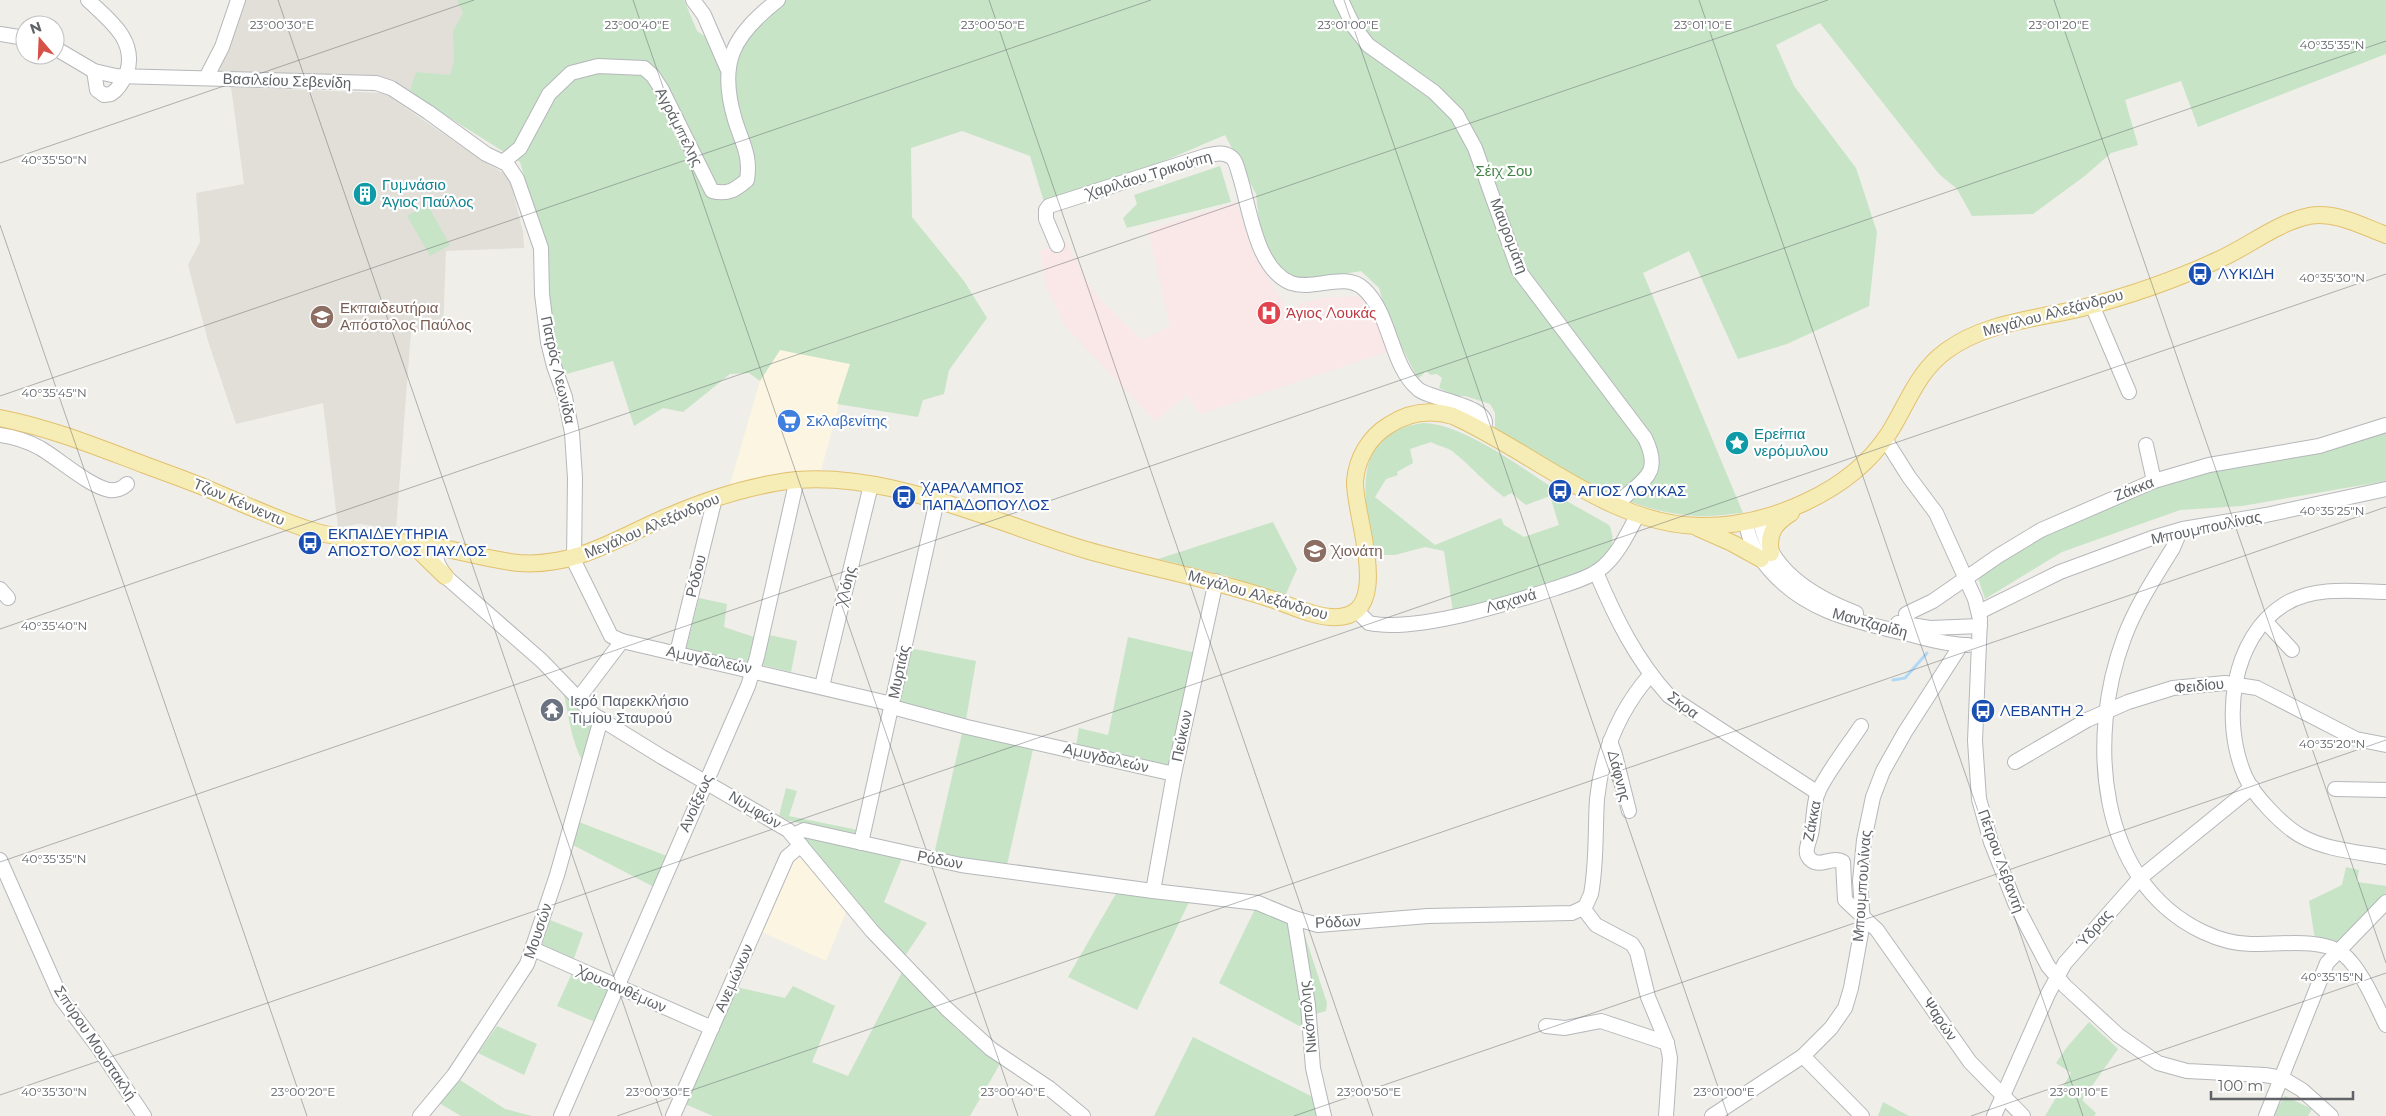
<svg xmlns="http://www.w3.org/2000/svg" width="2386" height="1116" viewBox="0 0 2386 1116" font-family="Montserrat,sans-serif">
  <rect width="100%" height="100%" fill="#efeee8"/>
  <g fill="#fbf5e1">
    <polygon points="780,350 850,364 821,471 789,471 730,484 760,381"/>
    <polygon points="802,855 847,910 826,961 760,931 787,866"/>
  </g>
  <g fill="#e2dfd9">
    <polygon points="244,0 468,0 457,80 423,101 396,85 215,73"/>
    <polygon points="231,87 384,93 486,163 509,176 523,232 524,248 446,251 443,332 411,331 396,529 360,524 338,527 323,403 236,424 208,341 188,265 200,242 196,193 244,184"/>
  </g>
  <polygon fill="#f9e8e7" points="1237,202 1252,251 1287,309 1320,298 1356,296 1364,300 1367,309 1370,310 1390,351 1200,414 1187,395 1155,421 1065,326 1047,289 1040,251 1066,241 1086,280 1096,295 1142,340 1170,326 1148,230"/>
  <g fill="#c7e4c7" fill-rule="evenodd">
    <path d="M 457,0 L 684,0 L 697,31 L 737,58 C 748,38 764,9 786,0 L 2386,0 L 2386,54 L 2198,127 L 2181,81 L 2125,100 L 2138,145 L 2111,153 L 2086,175 L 2033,214 L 1972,216 L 1957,189 L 1939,174 L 1820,23 L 1776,45 L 1794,86 L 1856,168 L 1877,232 L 1869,306 L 1787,344 L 1738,359 L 1689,251 L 1643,273 L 1743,513 C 1728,514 1712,517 1697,516 C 1622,512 1558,465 1495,430 L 1495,413 L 1490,404 L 1465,396 L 1456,396 L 1439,388 L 1442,378 L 1437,374 L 1431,375 L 1426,371 L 1418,379 L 1396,336 L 1385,309 L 1379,288 L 1361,271 L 1306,281 L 1285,276 L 1261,240 L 1256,194 L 1225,135 L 1122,179 L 1044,202 L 1030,156 L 962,131 L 911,148 L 912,217 L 964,281 L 987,318 L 949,370 L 944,394 L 923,400 L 918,417 L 837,404 L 850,364 L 780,350 L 760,381 L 749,373 L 730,374 L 683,412 L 663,408 L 634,426 L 613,361 L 563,375 L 556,357 L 541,234 L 520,162 L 423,101 L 410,90 L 416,72 L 450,75 L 454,62 L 453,31 L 463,13 Z"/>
    <polygon points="1220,166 1231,202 1127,228 1123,218 1137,204 1134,195"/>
    <polygon points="427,204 450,245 430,256 407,216"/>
    <path d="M 1423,423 C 1461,423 1521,467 1553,488 L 1556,495 L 1609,525 C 1616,538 1612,552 1601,562 C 1583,577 1558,581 1537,588 C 1509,596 1481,604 1453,612 L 1444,551 L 1425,547 L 1395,555 L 1374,555 C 1365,503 1347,433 1423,423 ZM 1431,442 C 1437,446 1447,447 1452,451 C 1471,466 1485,483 1504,497 L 1511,493 L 1526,505 L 1550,496 L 1559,525 L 1524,537 L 1504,525 L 1501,518 L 1435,545 L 1375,497 L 1386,479 L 1398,475 L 1397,472 L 1413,463 L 1410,449 Z"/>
    <polygon points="2386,430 2386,481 2242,506 2180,510 2062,552 1985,599 1978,578 2043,531 2163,483"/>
    <polygon points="1273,522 1297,569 1285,596 1227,576 1158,559"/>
    <polygon points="699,598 727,604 724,627 754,637 748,662 686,649"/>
    <polygon points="769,635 797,641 791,672 762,665"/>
    <polygon points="1128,637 1196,653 1170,768 1076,746 1079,728 1108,735"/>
    <polygon points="910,648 976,661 966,720 897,704"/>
    <path d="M 564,695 L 596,724 L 584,764 C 571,740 570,721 564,695 Z"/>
    <polygon points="963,729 1034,745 1007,865 934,854"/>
    <polygon points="786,788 797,791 789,816 858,830 856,837 787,820 779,816"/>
    <polygon points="579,822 667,856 654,887 571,844"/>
    <polygon points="804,835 902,858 884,902 927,923 903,959 802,840"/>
    <polygon points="2346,867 2359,870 2357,882 2386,886 2386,893 2340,942 2315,940 2309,901 2342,885"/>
    <polygon points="1117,892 1190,900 1137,1010 1068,977"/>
    <polygon points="1256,907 1301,924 1327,1003 1326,1011 1305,1017 1303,1028 1219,983"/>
    <polygon points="550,920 583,933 573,961 541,948"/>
    <polygon points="573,971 611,988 595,1022 557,1006"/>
    <polygon points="902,972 958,1030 1001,1062 970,1116 713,1116 685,1104 736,987 785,998 793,986 835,1006 812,1062 848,1076"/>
    <polygon points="2089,1022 2118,1049 2082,1100 2096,1113 2094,1116 2045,1116 2071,1073 2056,1063 2067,1047"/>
    <polygon points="497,1026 537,1044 524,1075 478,1053"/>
    <polygon points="1193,1037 1317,1099 1320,1116 1154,1116"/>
    <polygon points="460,1080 505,1109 532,1116 461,1116 439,1103"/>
    <polygon points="2285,1096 2312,1109 2308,1116 2272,1116"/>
    <polygon points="1883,1102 1909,1116 1878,1116"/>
  </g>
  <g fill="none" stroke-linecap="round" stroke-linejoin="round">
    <polyline stroke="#b1d8f6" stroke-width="3" points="1893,680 1905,678 1927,653"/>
    <g stroke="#b5b7ba" stroke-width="16">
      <g id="minor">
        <path d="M 88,0 C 109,20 137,40 127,72 C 124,79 118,90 111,94 L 104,95 L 97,90 L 94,71"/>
        <polyline points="693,0 704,15 727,68"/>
        <path d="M 1341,0 L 1354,27 L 1368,45 L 1434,92 L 1457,115 L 1475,148 L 1519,271 L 1645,438 C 1664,477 1640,480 1616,505"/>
        <polyline points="0,34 25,38"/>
        <polyline points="55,48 94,71 116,76 376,83 391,88 428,112 486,154 507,164 517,179 541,248 542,294 548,342 554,366 565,397 572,433 575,478 574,561 611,636 622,641 892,704"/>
        <polyline points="206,78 222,47 238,0"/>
        <path d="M 503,162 L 520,148 L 549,94 L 571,73 L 598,66 L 644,68 L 653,76 L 662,90 L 712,191 C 728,195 735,190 747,180 C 751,155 742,143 735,120 C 718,63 732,36 778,0"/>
        <path d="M 1057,245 L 1046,219 L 1046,210 L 1049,206 L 1205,156 C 1214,154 1223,151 1231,157 C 1236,160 1238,171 1240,177 C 1250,209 1256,269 1291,283 C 1314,291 1345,271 1364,289 C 1391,314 1390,365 1418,389 C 1430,400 1500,407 1482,430"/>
        <polyline points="2092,305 2129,392"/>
        <path d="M 0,435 C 15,437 27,441 40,448 C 59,459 89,486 109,490 C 116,491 123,488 127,484"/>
        <polyline points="1885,439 1909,477 1936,513 1975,599 1980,619 1975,741 1979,799 1991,842 2015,903 2048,966 2065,986 2118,1035 2158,1063 2187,1071 2265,1075 2282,1078 2302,1090 2331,1116"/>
        <polyline points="2146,445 2154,481"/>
        <path d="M 1760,519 C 1768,569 1811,596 1856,613"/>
        <path d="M 1746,522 C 1749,542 1756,553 1769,569 C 1804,610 1850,620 1900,632 C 1922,637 1945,645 1968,645"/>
        <path d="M 2178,531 L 2178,536 L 2173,548 C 2155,577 2136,606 2124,638 C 2087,737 2096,881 2203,932 C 2218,939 2235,944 2251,944 C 2276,945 2321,937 2343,954 C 2361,968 2376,1005 2386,1025"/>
        <polyline points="434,547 438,564 445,576 542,661 594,715 662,757 788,830 872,931 947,1009 991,1049 1049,1088 1083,1116"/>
        <path d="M 1596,572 C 1615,617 1636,660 1669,696 L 1818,793"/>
        <polyline points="0,589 8,598"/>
        <path d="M 2386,592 C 2354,591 2314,586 2285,604 C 2231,637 2221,721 2245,776 C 2253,795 2283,826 2301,836 C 2326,850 2358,852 2386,857"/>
        <path d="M 1356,610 L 1369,623 C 1416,633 1510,603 1556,588 C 1570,583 1587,579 1599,570 C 1617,557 1628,533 1638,514"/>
        <polyline points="1979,612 2060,572 2152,538 2183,529 2266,515 2386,489"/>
        <polyline points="1906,614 1933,601 1998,556 2041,530 2154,481 2209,465 2319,446 2386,425"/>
        <polyline points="2265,621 2292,650"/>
        <polyline points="1898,623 1930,628 1980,626"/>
        <polyline points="677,653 715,498"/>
        <polyline points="822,686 871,485"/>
        <polyline points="578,699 622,641"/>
        <polyline points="892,707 967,727 1174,774"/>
        <path d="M 1861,726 C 1850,743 1822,779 1817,795 C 1813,808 1814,821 1811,834 C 1809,843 1803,852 1810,859 C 1820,869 1832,855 1843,862 L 1845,900 L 1877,930 L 1970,1062 L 2023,1116"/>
        <polyline points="1610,741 1615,755 1629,811"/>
        <polyline points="2015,762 2087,720 2128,702 2173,688 2225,683 2257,688 2356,739 2386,745"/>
        <polyline points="2335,789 2386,790"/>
        <path d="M 793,835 L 804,830 L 961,865 L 1153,891 L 1258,903 L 1294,918 L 1318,925 L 1428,916 L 1572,913 L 1585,907 L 1591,894 C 1597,863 1595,830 1597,799 C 1602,752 1620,709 1651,674"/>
        <polyline points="861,843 937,500"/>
        <polyline points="0,860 61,998 98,1047 144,1116"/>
        <polyline points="1153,891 1174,774 1216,581"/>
        <polyline points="1583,908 1596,925 1632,944 1637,952 1648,997 1667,1043 1670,1058 1666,1116"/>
        <polyline points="1294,918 1308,1005 1313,1068 1324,1116"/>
        <polyline points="533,949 712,1028"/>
        <polyline points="1546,1026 1565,1028 1601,1021 1667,1043"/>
        <polyline points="1803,1056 1862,1116"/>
        <polyline points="420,1116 454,1075 527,964 557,875 601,719"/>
        <polyline points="561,1116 748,686 757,657 797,479"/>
        <polyline points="673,1116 787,857 801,845"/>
        <polyline points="1712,1116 1803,1056 1831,1028 1845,1008 1851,988 1863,922 1860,881 1864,840 1873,797 1883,771 1905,732 1961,645"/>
        <polyline points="1994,1116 2048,994 2065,963 2140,878 2252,787"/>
        <polyline points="2266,1116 2327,963 2386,902"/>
      </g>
    </g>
    <g stroke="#e2c16e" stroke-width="18">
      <g id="major">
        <path d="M 0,418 C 51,428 97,447 145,465 C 166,473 187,480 208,489 C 242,503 275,519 310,530 C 348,542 388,539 427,545 C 458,550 488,560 519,563 C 574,567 614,540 662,519 C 698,503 736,490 775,483 C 875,464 991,522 1086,550 C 1149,568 1213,579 1274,600 C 1292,606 1312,616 1331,617 C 1398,622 1353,514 1355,481 C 1357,458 1369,437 1389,425 C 1409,412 1430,409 1453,416 C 1532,451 1610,525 1700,526 C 1768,527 1851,492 1889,433 C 1907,405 1917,372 1946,351 C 1985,322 2037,319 2082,308 C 2128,296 2175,280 2218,260 C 2248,247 2276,223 2309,216 C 2335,211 2362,226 2386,235"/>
        <polyline points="1698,528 1732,543 1761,559"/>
        <polyline points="411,543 445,576"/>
        <path d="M 1771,553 C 1767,533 1775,523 1791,513"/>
      </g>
    </g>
    <use href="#minor" stroke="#fff" stroke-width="14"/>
    <use href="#major" stroke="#f6ecb6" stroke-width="16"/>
  </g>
  <path fill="none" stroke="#5f6266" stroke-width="1" stroke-opacity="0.45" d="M 278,0 L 662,1116M 633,0 L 1018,1116M 989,0 L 1373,1116M 1344,0 L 1728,1116M 1699,0 L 2083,1116M 2054,0 L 2386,963M 0,163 L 474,0M 0,225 L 307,1116M 0,396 L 1151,0M 0,629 L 1828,0M 0,862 L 2386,41M 0,1095 L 2386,274M 617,1116 L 2386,507M 1294,1116 L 2386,740M 1971,1116 L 2386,973"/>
  <defs>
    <g id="building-disc" transform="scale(1.25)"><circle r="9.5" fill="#0f9aa8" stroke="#fff"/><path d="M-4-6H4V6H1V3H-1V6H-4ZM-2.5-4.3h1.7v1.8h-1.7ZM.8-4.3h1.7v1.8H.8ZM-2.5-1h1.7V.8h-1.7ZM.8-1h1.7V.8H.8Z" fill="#fff"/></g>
    <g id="bus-disc" transform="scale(1.25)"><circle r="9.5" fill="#1a4fb4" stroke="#fff"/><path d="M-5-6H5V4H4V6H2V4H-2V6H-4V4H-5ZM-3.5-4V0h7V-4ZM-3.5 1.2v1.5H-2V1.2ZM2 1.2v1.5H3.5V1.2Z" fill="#fff"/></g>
    <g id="hospital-disc" transform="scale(1.25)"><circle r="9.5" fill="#e0444e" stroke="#fff"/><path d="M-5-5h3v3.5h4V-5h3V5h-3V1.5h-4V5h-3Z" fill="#fff"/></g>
    <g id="school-disc" transform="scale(1.25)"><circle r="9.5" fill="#8d6e63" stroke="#fff"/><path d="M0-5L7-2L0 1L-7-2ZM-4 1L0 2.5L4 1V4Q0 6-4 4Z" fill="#fff"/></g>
    <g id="supermarket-disc" transform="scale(1.25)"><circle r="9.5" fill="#3f7fe0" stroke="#fff"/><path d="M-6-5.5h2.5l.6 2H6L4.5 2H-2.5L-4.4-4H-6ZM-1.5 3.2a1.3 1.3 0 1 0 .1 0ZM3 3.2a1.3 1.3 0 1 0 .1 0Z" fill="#fff"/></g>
    <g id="sight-disc" transform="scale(1.25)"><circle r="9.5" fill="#0f9aa8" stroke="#fff"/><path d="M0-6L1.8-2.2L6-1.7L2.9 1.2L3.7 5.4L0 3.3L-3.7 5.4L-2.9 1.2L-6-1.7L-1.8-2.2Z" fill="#fff"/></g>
    <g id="temple-disc" transform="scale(1.25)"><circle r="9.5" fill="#6b7280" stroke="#fff"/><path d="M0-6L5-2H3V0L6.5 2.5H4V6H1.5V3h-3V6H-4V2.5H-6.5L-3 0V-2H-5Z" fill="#fff"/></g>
  </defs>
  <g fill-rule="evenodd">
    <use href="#building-disc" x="365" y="194"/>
    <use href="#bus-disc" x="2200" y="274"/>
    <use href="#hospital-disc" x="1269" y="313"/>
    <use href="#school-disc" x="322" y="317"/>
    <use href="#supermarket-disc" x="789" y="421"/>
    <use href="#sight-disc" x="1737" y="443"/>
    <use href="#bus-disc" x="1560" y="491"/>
    <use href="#bus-disc" x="904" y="497"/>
    <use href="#bus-disc" x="310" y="543"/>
    <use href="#school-disc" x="1315" y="551"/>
    <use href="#temple-disc" x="552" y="710"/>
    <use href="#bus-disc" x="1983" y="711"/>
  </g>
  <g text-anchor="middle" stroke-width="4.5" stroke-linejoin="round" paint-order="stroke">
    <g font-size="15" fill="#5f6266" stroke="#fff">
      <text transform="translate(287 81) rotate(2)" y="5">Βασιλείου Σεβενίδη</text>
      <text transform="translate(679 127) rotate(63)" y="5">Αγράμπελης</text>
      <text transform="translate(1149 175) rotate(-17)" y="5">Χαριλάου Τρικούπη</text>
      <text transform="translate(1509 236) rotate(69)" y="5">Μαυρομάτη</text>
      <text transform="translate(2053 313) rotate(-15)" y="5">Μεγάλου Αλεξάνδρου</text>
      <text transform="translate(558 370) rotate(77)" y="5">Πατρός Λεωνίδα</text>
      <text transform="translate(2134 489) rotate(-22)" y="5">Ζάκκα</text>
      <text transform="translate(239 502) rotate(23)" y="5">Τζων Κέννεντυ</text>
      <text transform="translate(652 526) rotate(-23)" y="5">Μεγάλου Αλεξάνδρου</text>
      <text transform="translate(2206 528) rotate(-12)" y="5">Μπουμπουλίνας</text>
      <text transform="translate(696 576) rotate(-76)" y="5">Ρόδου</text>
      <text transform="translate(846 586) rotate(-76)" y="5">Χλόης</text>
      <text transform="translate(1258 595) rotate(16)" y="5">Μεγάλου Αλεξάνδρου</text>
      <text transform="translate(1511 601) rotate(-16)" y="5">Λαχανά</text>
      <text transform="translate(1870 623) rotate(15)" y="5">Μαντζαρίδη</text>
      <text transform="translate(709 660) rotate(12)" y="5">Αμυγδαλεών</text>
      <text transform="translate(899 672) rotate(-78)" y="5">Μυρτιάς</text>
      <text transform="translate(2199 686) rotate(-6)" y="5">Φειδίου</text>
      <text transform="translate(1683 705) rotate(37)" y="5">Σκρα</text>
      <text transform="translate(1182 736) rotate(-78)" y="5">Πεύκων</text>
      <text transform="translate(1106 758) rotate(13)" y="5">Αμυγδαλεών</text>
      <text transform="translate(1619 776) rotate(75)" y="5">Δάφνης</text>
      <text transform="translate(696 803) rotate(-66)" y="5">Ανοίξεως</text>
      <text transform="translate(755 810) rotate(31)" y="5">Νυμφών</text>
      <text transform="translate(1812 821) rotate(-79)" y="5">Ζάκκα</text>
      <text transform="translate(940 860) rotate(11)" y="5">Ρόδων</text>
      <text transform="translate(2001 861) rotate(70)" y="5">Πέτρου Λεβαντή</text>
      <text transform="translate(1862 886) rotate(-86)" y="5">Μπουμπουλίνας</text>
      <text transform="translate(1338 922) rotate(-2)" y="5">Ρόδων</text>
      <text transform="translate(2094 929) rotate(-49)" y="5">Ύδρας</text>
      <text transform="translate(538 931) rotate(-71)" y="5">Μουσών</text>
      <text transform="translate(734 978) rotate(-66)" y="5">Ανεμώνων</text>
      <text transform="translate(622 989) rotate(24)" y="5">Χρυσανθέμων</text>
      <text transform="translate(1308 1017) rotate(-96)" y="5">Νικόπολης</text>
      <text transform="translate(1940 1019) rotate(56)" y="5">Ψαρών</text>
      <text transform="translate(95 1043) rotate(56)" y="5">Σπύρου Μουστακλή</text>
    </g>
    <g font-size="15" fill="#408443" stroke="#fff">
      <text x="1504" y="176">Σέιχ Σου</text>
    </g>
    <g font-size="15" fill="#0d838f" stroke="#fff" text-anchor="start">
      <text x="382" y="190">Γυμνάσιο<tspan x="382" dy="17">Άγιος Παύλος</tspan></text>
      <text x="1754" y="439">Ερείπια<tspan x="1754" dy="17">νερόμυλου</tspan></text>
    </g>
    <g font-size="15" fill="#164399" stroke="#fff" text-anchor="start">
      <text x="2218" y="279">ΛΥΚΙΔΗ</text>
      <text x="922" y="493">ΧΑΡΑΛΑΜΠΟΣ<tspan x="922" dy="17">ΠΑΠΑΔΟΠΟΥΛΟΣ</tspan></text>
      <text x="1578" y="496">ΑΓΙΟΣ ΛΟΥΚΑΣ</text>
      <text x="328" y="539">ΕΚΠΑΙΔΕΥΤΗΡΙΑ<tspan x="328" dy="17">ΑΠΟΣΤΟΛΟΣ ΠΑΥΛΟΣ</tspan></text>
      <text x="2000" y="716">ΛΕΒΑΝΤΗ 2</text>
    </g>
    <g font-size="15" fill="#785e54" stroke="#fff" text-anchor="start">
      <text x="340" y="313">Εκπαιδευτήρια<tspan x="340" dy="17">Απόστολος Παύλος</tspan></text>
      <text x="1332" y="556">Χιονάτη</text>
    </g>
    <g font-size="15" fill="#be3a42" stroke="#fff" text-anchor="start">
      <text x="1286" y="318">Άγιος Λουκάς</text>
    </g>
    <g font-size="15" fill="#366cbe" stroke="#fff" text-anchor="start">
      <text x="806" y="426">Σκλαβενίτης</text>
    </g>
    <g font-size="15" fill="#5b616d" stroke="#fff" text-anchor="start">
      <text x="570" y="706">Ιερό Παρεκκλήσιο<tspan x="570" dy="17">Τιμίου Σταυρού</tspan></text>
    </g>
  </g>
  <g font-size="12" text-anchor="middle" fill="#5f6266" stroke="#fff" stroke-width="4.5" stroke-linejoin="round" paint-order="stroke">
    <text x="282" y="29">23°00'30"E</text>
    <text x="637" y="29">23°00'40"E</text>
    <text x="993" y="29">23°00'50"E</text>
    <text x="1348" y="29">23°01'00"E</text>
    <text x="1703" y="29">23°01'10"E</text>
    <text x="2059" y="29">23°01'20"E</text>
    <text x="2332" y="49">40°35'35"N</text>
    <text x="54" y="164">40°35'50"N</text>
    <text x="2332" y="282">40°35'30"N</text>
    <text x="54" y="397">40°35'45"N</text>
    <text x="2332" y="515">40°35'25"N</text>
    <text x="54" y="630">40°35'40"N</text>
    <text x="2332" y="748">40°35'20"N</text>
    <text x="54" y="863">40°35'35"N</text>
    <text x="2332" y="981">40°35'15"N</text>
    <text x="54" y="1096">40°35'30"N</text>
    <text x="303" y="1096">23°00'20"E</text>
    <text x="658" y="1096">23°00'30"E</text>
    <text x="1013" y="1096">23°00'40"E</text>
    <text x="1369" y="1096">23°00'50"E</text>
    <text x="1724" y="1096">23°01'00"E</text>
    <text x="2079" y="1096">23°01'10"E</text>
  </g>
  <g transform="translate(40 40) rotate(341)"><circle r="24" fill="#ffffff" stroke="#bfc0c2"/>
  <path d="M0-4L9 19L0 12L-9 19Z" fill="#d75146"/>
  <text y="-8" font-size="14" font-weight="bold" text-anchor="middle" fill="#5f6266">N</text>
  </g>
  <path d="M2211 1091v8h142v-8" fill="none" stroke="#5f6266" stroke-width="2.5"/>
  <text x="2218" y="1091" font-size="15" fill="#5f6266" stroke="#ffffff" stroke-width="4" paint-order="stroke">100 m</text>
</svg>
